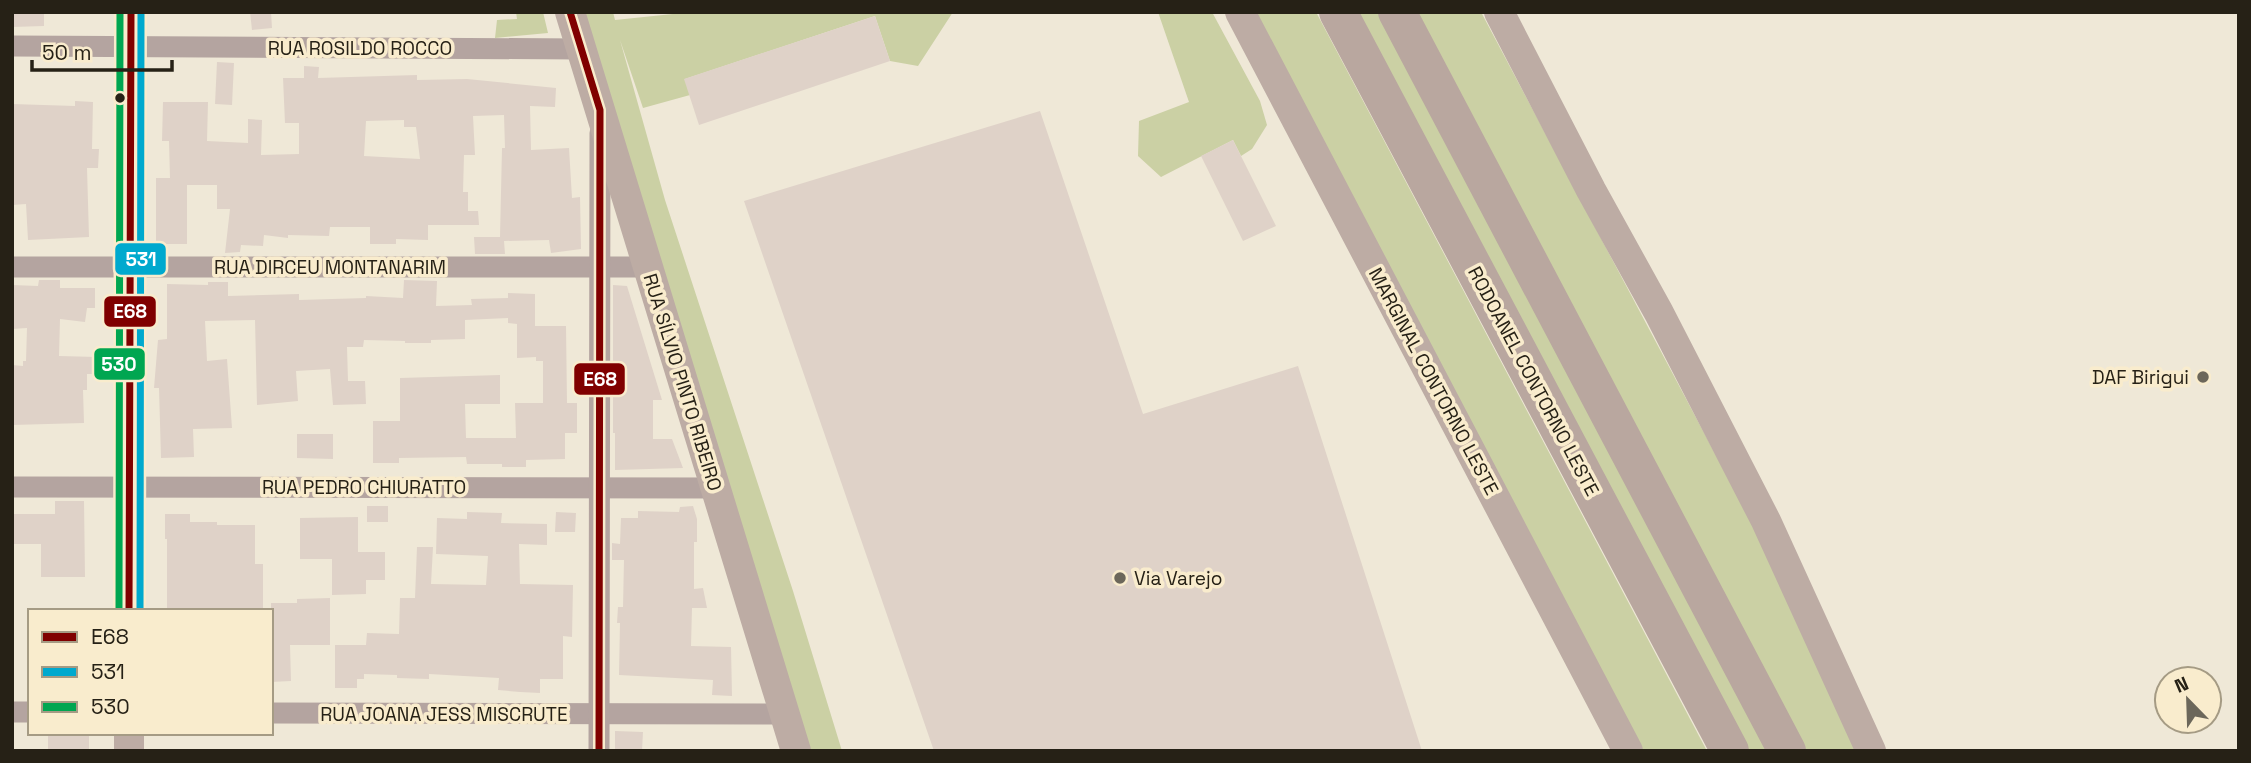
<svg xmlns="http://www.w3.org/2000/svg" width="2251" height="763" viewBox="0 0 2251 763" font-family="'Space Grotesk',sans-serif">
  <rect width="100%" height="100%" fill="#efe8d7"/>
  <g fill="#cbd0a4">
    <polygon points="516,12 543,12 548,33 495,38 497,20 517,19"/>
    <polygon points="578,12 613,12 615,20 692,12 953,12 918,66 890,61 875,16 685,79 690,95 643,108 620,40 665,200 793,591 842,751 802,751"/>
    <polygon points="1158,12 1212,12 1260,101 1267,125 1252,149 1241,156 1233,140 1161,177 1138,156 1139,121 1189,102"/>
    <polygon points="1248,12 1316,12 1707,751 1637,751"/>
    <polygon points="1351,12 1381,12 1768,751 1740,751"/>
    <polygon points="1417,12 1481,12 1763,544 1858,751 1804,751"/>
  </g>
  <g fill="#dfd2c8" fill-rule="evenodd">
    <polygon points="12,12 44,12 44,26 12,27"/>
    <polygon points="250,12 271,12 272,28 252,30"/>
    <polygon points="875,16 890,61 699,125 684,79"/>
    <polygon points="217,62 234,63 232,105 215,104"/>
    <path d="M 304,66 L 319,67 L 318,78 L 417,75 L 417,80 L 467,79 L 556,88 L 555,107 L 530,106 L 531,150 L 569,148 L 572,198 L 580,197 L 581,249 L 551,253 L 549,240 L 504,241 L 505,254 L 475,254 L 474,237 L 500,237 L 502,148 L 505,148 L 504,115 L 473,116 L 475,155 L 464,155 L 463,192 L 468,192 L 468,211 L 478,211 L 479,225 L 428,225 L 428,240 L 396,239 L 396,244 L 370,244 L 370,227 L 330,227 L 329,236 L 288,235 L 288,238 L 264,235 L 263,246 L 241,245 L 240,252 L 225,253 L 230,209 L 217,209 L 217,185 L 187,185 L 187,244 L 156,244 L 156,178 L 170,178 L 169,141 L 162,141 L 163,102 L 208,102 L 207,141 L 248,143 L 248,119 L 262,120 L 261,155 L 299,154 L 299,123 L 285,123 L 283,78 L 304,78 ZM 404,120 L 404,127 L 416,127 L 420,159 L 364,156 L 366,121 Z"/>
    <polygon points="75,101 93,102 92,149 99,149 98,168 87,168 89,237 28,240 26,204 12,205 12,104 75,106"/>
    <polygon points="1040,111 1143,414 1298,366 1422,751 934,751 744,201"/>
    <polygon points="1233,140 1276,226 1243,241 1201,156"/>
    <polygon points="39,280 60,280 60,288 95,288 95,308 87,308 85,322 60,319 59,356 97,357 97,374 87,374 87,390 83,390 84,423 12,425 12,365 23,366 23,361 26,361 27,328 12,329 12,285 38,286"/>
    <polygon points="404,280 437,281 436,306 472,305 471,299 508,298 508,293 535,294 535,326 566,326 567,403 577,403 577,433 565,433 565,459 526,460 526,467 502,467 502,464 467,464 466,457 399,458 399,463 373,463 373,421 400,421 400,378 500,375 500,404 465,404 466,438 516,438 515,403 543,403 543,361 536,361 536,357 517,358 517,324 508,323 508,318 465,320 465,339 431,340 431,343 405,343 405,341 364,340 363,347 347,347 348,381 365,381 366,404 333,405 330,369 296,371 298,401 257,405 255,320 205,321 207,361 227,359 232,428 193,429 194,457 161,458 159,388 154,388 158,340 167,339 167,284 208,285 208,282 228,282 228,296 299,294 299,300 366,298 366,296 403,298"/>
    <polygon points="613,285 627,286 662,400 653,400 653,439 672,439 683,468 615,470 615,433 613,433"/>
    <polygon points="297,434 333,434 333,459 297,458"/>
    <polygon points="55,501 84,501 85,577 41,577 41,544 12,544 12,514 55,514"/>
    <rect x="367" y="506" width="21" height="16"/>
    <polygon points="693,506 697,519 697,542 694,542 694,589 703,588 707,608 692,608 691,646 731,647 732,696 712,695 713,680 619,675 620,623 617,623 618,607 623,607 624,560 612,560 612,543 620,544 621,518 638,518 638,511 679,512 680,507"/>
    <polygon points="467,512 502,513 501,523 547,524 547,545 519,544 520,584 573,585 572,637 563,636 563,679 540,679 540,693 520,692 498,690 499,678 429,674 429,679 397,678 397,675 364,674 364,679 357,679 357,688 335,688 335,645 366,645 367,633 399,634 400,598 415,598 417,547 433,547 431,584 486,585 488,556 436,554 437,518 467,519"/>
    <polygon points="556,512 576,513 575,532 555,532"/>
    <polygon points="165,514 190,514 190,522 217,522 217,525 255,525 255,564 263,564 263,611 167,611 167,539 165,539"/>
    <polygon points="358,517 358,552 385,552 385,580 366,580 366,594 332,595 332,559 300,559 300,518"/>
    <polygon points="330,598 330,645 290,645 291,681 271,682 271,603 297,603 297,599"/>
    <polygon points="615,731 643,732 642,751 615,751"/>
    <rect x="48" y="734" width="41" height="17"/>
  </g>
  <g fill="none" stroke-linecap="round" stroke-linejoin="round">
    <g stroke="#b4a4a0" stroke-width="21">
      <polyline points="12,46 581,49"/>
      <polyline points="12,267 648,267"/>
      <polyline points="12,487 716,488"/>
      <polyline points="12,712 30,712"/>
      <polyline points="271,713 785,714"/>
      <polyline points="599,751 600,133"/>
    </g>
    <g stroke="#bdaca4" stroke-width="30">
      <polyline points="570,12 796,751"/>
      <polyline points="1240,12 1628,751"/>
      <polyline points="1499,12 1591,190 1659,313 1766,521 1871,751"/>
      <polyline points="129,611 131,12"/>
      <polyline points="129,751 129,733"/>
    </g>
    <g stroke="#b9a79f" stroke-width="38">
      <polyline points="1338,12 1730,751"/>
      <polyline points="1397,12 1787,751"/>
    </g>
    <g stroke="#f9eccd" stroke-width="12">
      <g id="bus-1">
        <polyline points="570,12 600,110 599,751"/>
        <polyline points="129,611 131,12"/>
      </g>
    </g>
    <g stroke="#f9eccd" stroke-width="12">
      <polyline id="bus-2" points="140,611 141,12"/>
    </g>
    <g stroke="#f9eccd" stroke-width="12">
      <polyline id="bus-3" points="119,611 120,12"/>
    </g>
    <use href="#bus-1" stroke="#800000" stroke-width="7"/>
    <use href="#bus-2" stroke="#00a9ce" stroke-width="7"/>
    <use href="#bus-3" stroke="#00a651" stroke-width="7"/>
  </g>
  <circle fill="#262116" stroke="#f9eccd" stroke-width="2.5" cx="120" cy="98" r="6"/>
  <g fill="#6c675a" stroke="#f9eccd" stroke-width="2.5">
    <circle cx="2203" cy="377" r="7"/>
    <circle cx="1120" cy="578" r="7"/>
  </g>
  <g text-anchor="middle" stroke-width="7" stroke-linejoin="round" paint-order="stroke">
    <g font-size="19" fill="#262116" stroke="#f9eccd">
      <text x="360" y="55">RUA ROSILDO ROCCO</text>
      <text x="330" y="274">RUA DIRCEU MONTANARIM</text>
      <text transform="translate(1434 381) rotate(62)" y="7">MARGINAL CONTORNO LESTE</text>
      <text transform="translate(1534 381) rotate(62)" y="7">RODOANEL CONTORNO LESTE</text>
      <text transform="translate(683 382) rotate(73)" y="7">RUA SÍLVIO PINTO RIBEIRO</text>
      <text x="364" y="494">RUA PEDRO CHIURATTO</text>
      <text x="444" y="721">RUA JOANA JESS MISCRUTE</text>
    </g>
    <g font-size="19" fill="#262116" stroke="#f9eccd" text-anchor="end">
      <text x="2189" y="384">DAF Birigui</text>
      <text x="1134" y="585" text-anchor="start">Via Varejo</text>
    </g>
  </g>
  <g stroke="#f9eccd" stroke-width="2.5">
    <rect x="114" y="242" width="53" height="34" rx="7" fill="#00a9ce"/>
    <rect x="103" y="295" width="54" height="33" rx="7" fill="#800000"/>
    <rect x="93" y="347" width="53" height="34" rx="7" fill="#00a651"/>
    <rect x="573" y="362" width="53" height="34" rx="7" fill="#800000"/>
  </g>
  <g font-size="19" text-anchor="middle" font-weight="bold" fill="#fff">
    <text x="141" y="266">531</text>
    <text x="130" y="318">E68</text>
    <text x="119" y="371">530</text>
    <text x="600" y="386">E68</text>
  </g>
  <rect width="2251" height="763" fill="none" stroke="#262116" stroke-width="28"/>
  <rect x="28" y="609" width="245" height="126" fill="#f9eccd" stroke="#a59b84" stroke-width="2"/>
  <rect x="42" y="632" width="35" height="10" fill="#800000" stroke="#a59b84" stroke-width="2"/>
  <text x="91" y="644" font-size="21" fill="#262116">E68</text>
  <rect x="42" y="667" width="35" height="10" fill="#00a9ce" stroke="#a59b84" stroke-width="2"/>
  <text x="91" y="679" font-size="21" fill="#262116">531</text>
  <rect x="42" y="702" width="35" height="10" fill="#00a651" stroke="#a59b84" stroke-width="2"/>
  <text x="91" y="714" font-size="21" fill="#262116">530</text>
  <g transform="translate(2188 700) rotate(337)"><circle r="33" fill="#f9eccd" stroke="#a59b84" stroke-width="2"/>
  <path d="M0-5L12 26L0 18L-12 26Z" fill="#6c675a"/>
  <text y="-10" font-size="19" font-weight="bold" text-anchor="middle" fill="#262116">N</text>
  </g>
  <path d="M32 60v10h140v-10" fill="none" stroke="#262116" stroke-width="3.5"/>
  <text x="42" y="60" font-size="21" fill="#262116" stroke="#f9eccd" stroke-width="5" paint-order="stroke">50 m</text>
</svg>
